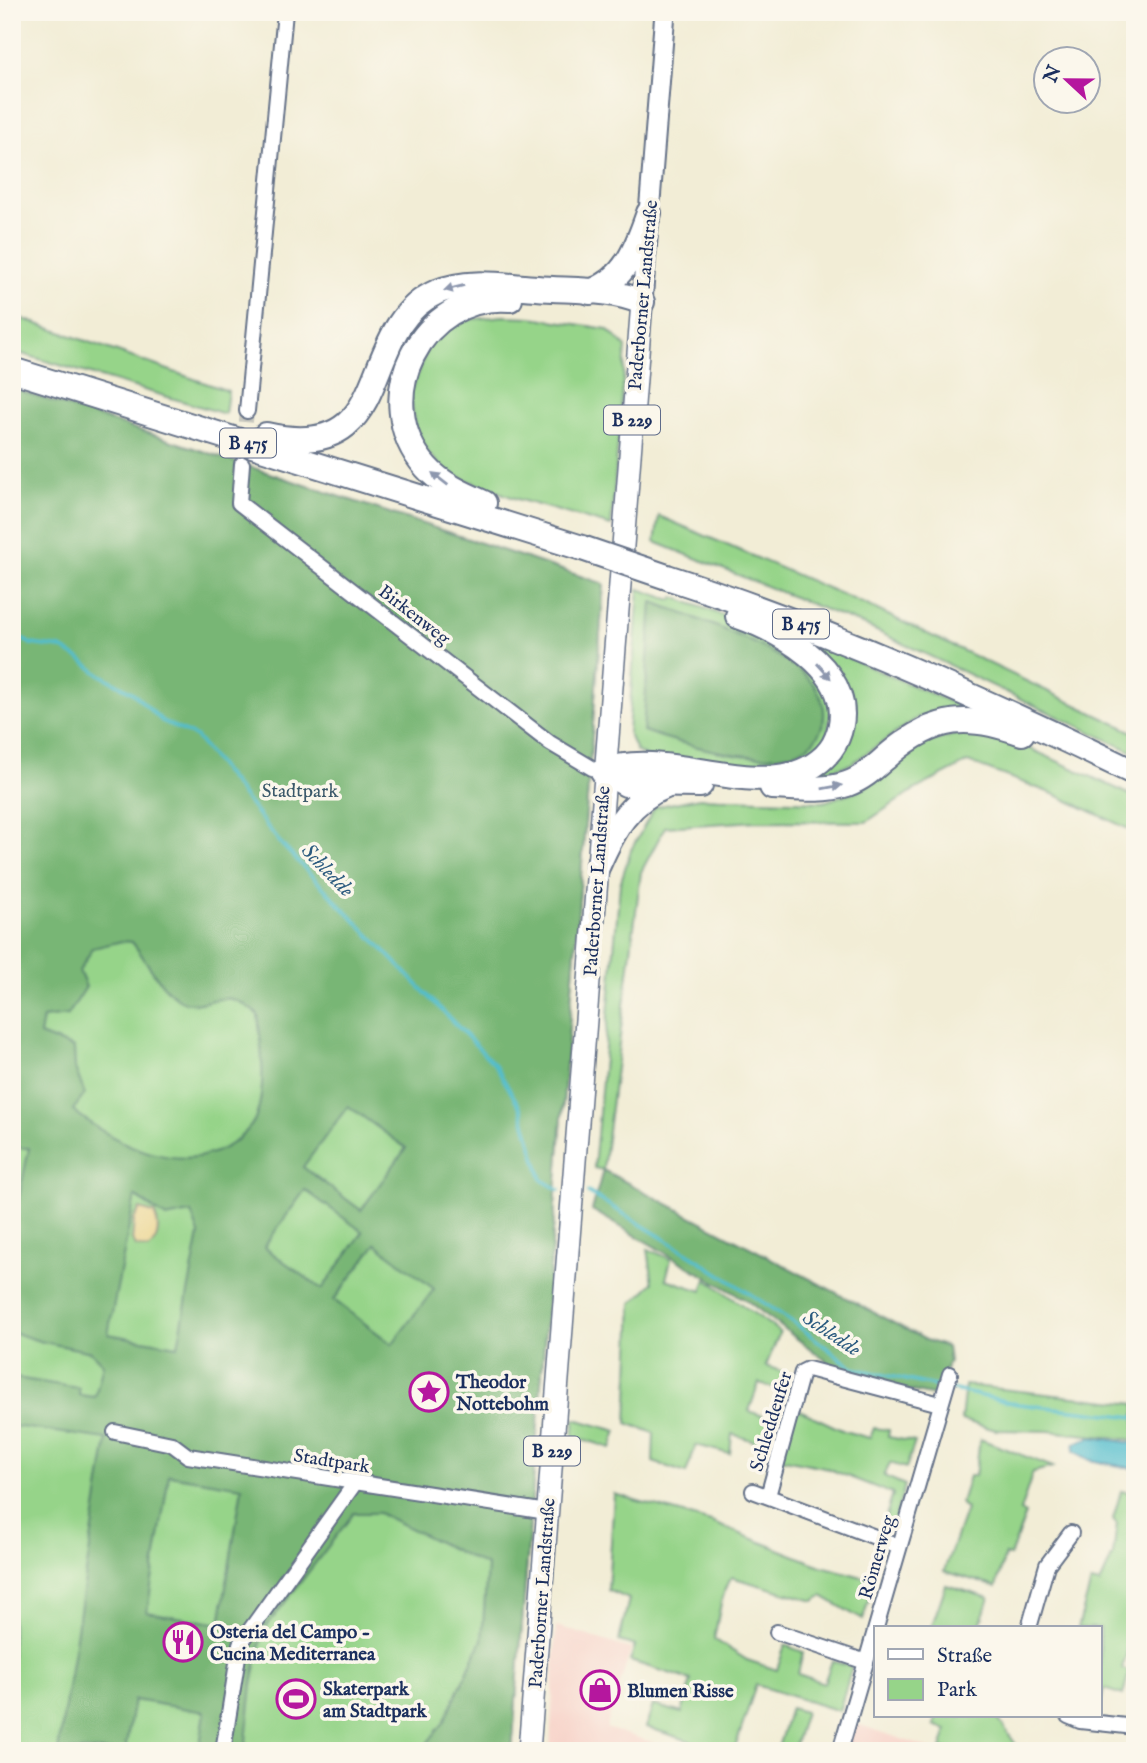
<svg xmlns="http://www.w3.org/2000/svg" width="1147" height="1763" viewBox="0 0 1147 1763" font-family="'IM FELL English',serif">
  <rect width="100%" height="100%" fill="#fbf7ec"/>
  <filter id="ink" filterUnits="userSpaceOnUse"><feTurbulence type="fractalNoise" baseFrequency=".0143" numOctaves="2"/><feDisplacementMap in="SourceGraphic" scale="14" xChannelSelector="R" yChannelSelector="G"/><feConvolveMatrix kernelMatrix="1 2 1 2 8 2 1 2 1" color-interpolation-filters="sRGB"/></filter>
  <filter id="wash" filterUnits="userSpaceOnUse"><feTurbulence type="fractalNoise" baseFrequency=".00686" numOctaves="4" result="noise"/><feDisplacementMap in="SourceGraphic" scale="28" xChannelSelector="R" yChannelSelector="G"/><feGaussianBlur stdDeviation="1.57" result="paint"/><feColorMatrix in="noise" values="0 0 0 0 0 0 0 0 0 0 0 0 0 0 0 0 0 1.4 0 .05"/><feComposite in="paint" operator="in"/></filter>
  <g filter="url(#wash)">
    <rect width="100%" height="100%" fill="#f2edd6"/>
    <g fill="#f7d1c7">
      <polygon points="556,1626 631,1649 606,1728 680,1751 550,1751"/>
      <polygon points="857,1724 937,1751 841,1751"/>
    </g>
    <g fill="#96d489" stroke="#588274" stroke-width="2" fill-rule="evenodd">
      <polygon points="12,315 228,391 225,414 12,351"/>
      <polygon points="503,316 531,317 607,329 626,347 611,526 517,499 448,473 428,453 415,428 410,394 430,341 455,321"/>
      <polygon points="12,388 604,584 512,1751 12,1751"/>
      <polygon points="659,516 869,606 1135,733 1135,753 866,626 655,542"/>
      <path d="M 639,589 L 672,600 L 674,597 L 738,621 L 785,648 L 834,696 L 825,749 L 775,769 L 647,757 L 636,751 L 628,732 ZM 653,602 C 711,625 769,644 816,687 Z"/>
      <path d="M 796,635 L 969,710 L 919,717 L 851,764 L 811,776 C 820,768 834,761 841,751 C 876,704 826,668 796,635 Z"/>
      <polygon points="963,732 1005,737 1135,797 1135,832 1056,795 968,762 914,790 866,822 757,821 665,827 641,872 603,1170 594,1168 620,884 631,850 655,807 699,798 824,802 864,788 923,744"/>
      <polygon points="648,1249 671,1259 666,1279 702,1291 706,1279 780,1332 766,1366 795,1376 788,1393 759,1383 749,1411 779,1422 770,1446 732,1434 730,1454 696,1445 686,1473 653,1462 654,1433 627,1423 632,1303 653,1283"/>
      <polygon points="965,1385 1135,1404 1135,1440 1048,1431 996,1430 961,1420"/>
      <polygon points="793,1407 844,1431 870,1438 874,1428 889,1430 888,1437 915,1442 906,1468 890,1463 884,1476 905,1485 893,1525 884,1522 893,1494 824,1467 780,1458"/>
      <polygon points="575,1419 617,1431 611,1448 573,1436"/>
      <polygon points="980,1439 1053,1467 1033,1472 1020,1511 1026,1514 1010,1556 1005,1555 996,1587 944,1571 966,1509 961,1503 969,1476 975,1476"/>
      <polygon points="1121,1491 1135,1494 1135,1641 1129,1646 1122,1668 1129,1672 1123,1695 1104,1689 1100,1706 1100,1628 1078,1628 1091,1582 1100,1584 1113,1555 1117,1524 1113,1519"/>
      <polygon points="614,1494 711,1522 821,1566 874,1580 863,1620 822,1596 814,1601 731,1577 722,1598 714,1639 747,1660 777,1670 785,1645 803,1652 798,1674 824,1683 832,1661 852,1667 839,1711 756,1685 734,1751 721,1751 646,1727 653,1705 682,1713 691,1680 630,1661 635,1646 619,1641 629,1599 608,1590"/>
      <polygon points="946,1585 989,1598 979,1628 931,1628"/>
      <polygon points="790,1708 805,1712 794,1748 801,1751 777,1751"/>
      <polygon points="937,1716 996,1716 1017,1746 1030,1751 941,1749 947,1730 934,1725"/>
    </g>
    <g fill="#78b675" stroke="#4a726a" stroke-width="2" fill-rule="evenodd">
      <path d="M 12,388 L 604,584 L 512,1751 L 421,1751 L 444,1722 L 482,1640 L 487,1566 L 379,1513 L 354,1513 L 263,1631 L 252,1685 L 245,1751 L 199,1751 L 205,1712 L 134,1700 L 125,1751 L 58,1751 L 107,1439 L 12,1426 L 16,1378 L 79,1388 L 79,1395 L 95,1397 L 103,1364 L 91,1352 L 39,1341 L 12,1332 L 12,1231 L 29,1148 L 12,1148 ZM 122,941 L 132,942 C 145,958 159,986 177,998 C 207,1017 218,978 258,1015 C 261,1048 267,1085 256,1117 C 251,1128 240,1138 231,1144 C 180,1177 115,1144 73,1110 L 85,1094 L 75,1068 L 74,1048 L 40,1035 L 43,1018 L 68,1015 L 86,987 L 79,971 L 93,948 ZM 348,1106 L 406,1148 L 361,1210 L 303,1167 ZM 305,1190 L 363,1232 L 322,1289 L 264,1247 ZM 135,1196 L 166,1218 L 191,1213 L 199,1234 L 178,1346 L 108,1334 ZM 376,1244 L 434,1289 L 392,1344 L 334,1300 ZM 169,1475 L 242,1487 L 220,1624 L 147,1612 Z"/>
      <path d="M 652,602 C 696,619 790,649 816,688 C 824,700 827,716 821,729 C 800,782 682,744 643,731 Z"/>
      <polygon points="603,1170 926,1340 947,1347 949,1361 935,1396 849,1378 746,1300 592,1210"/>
    </g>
    <path fill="#eeda9e" stroke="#84847e" stroke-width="2" d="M 140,1209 L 154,1213 C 160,1225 160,1240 148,1249 L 136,1246 L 132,1240 L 134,1219 Z"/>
    <polygon fill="#51bdcd" stroke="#367696" stroke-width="2" points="1091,1437 1135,1443 1135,1469 1090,1460 1074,1451 1075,1443"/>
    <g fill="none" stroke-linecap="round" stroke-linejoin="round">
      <g stroke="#51bdcd" stroke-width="3.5">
        <polyline points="12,633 31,644 61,648 83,661 96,672 133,693 162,721 196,737 282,845 495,1065 521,1109 542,1180 559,1190"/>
        <polyline points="588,1192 697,1259 797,1325 853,1368 943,1388"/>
        <polyline points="950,1389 1018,1404 1135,1417"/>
      </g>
    </g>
  </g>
  <g filter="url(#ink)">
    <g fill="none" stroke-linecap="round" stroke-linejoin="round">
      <polyline stroke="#c7c7be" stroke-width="14" stroke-dasharray="14 7" stroke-linecap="butt" points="242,464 247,411"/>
      <g stroke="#667288" stroke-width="18">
        <g id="street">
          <polyline points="247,411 285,12"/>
          <polyline points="242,464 239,503 550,743 592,768 603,771"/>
          <polyline points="115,1432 172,1444 188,1456 547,1512"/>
          <polyline points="753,1491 899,1546"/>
          <polyline points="768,1496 802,1372 808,1369 940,1404"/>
          <polyline points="1029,1628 1047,1565 1071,1533"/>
          <polyline points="777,1632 866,1662"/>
          <polyline points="1068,1716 1080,1721 1135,1727"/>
          <polyline points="223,1751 240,1644 355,1483"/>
          <polyline points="840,1751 950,1374"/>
        </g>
      </g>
      <g stroke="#667288" stroke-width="23">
        <polyline id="secondary" points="642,302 665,12"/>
      </g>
      <g stroke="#667288" stroke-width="24">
        <polyline id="primary" points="529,1751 642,302"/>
      </g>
      <g stroke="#667288" stroke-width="28">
        <g id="highway">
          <path d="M 590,292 C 626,280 637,247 649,213"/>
          <polyline points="12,370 582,548"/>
          <path d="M 266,435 C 401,465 353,329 437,292 C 469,279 504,286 537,288 C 572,291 610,288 642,302"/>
          <path d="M 484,503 C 463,494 441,484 426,467 C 367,400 421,292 510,299"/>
          <path d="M 667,577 C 829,629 982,699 1135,773"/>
          <path d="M 603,771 C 661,750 735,790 794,774 C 812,769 830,756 837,738 C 862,677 787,633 738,616"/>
          <polyline points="603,771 626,784 700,785"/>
          <path d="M 772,787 C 797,788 823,792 847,784 C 865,778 878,764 891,753 C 936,715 969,714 1022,733"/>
          <path d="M 598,865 C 613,831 629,800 666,786"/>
        </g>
      </g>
      <use href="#street" stroke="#fff" stroke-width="14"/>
      <use href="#secondary" stroke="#fff" stroke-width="19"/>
      <use href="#primary" stroke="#fff" stroke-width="21"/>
      <use href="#highway" stroke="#fff" stroke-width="24"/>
      <g stroke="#667288" stroke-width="28" stroke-linecap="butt">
        <polyline id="highway-bridge" points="582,548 667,577"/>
      </g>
      <use href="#highway-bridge" stroke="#fff" stroke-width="24"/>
    </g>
    <defs><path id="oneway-solid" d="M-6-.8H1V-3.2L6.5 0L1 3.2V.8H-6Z" transform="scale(1.75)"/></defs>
    <g fill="#8d97ae">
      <use href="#oneway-solid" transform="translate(454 288) rotate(166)"/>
      <use href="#oneway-solid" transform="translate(440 479) rotate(-142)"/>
      <use href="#oneway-solid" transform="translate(824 671) rotate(48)"/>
      <use href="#oneway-solid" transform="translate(832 787) rotate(-10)"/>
    </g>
  </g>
  <defs>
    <g id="sight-ring" transform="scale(2.0125)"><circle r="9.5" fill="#fbf7ec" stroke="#b5179e" stroke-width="1.5"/><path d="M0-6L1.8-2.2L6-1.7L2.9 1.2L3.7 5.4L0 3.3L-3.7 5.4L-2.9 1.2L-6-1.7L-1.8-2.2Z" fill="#b5179e"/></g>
    <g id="restaurant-ring" transform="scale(2.0125)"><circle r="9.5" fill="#fbf7ec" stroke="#b5179e" stroke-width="1.5"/><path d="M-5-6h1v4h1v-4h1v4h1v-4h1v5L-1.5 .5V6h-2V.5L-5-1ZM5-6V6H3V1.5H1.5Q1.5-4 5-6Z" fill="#b5179e"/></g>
    <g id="shop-ring" transform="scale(2.0125)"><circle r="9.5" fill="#fbf7ec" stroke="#b5179e" stroke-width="1.5"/><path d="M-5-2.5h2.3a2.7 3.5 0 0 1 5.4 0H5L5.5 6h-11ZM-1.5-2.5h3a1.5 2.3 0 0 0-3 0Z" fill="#b5179e"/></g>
    <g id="stadium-ring" transform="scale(2.0125)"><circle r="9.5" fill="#fbf7ec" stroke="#b5179e" stroke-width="1.5"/><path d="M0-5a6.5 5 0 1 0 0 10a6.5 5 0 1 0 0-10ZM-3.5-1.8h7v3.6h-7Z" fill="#b5179e"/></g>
  </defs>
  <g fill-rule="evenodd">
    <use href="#sight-ring" x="429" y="1392"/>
    <use href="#restaurant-ring" x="183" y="1642"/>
    <use href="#shop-ring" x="600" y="1690"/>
    <use href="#stadium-ring" x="296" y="1699"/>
  </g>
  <g text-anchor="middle" stroke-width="7" stroke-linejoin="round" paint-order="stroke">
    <g fill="#fbf7ec" stroke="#5e6b89" stroke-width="2">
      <rect x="604" y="405.5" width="56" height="29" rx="5"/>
      <rect x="220" y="428.5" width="56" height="29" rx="5"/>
      <rect x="773" y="609.5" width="56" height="29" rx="5"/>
      <rect x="524" y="1436.5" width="56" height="29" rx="5"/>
    </g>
    <g font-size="18" font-weight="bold" fill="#1b2f5e">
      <text x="632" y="426">B 229</text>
      <text x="248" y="449">B 475</text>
      <text x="801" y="630">B 475</text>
      <text x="552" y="1457">B 229</text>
    </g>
    <g font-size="19" fill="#1b2f5e" stroke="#fbf7ec">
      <text transform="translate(642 295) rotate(-85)" y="7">Paderborner Landstraße</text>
      <text transform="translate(415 614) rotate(38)" y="7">Birkenweg</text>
      <text transform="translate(596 881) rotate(-86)" y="7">Paderborner Landstraße</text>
      <text transform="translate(770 1421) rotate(-73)" y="7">Schleddeufer</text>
      <text transform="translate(332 1460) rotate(9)" y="7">Stadtpark</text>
      <text transform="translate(876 1557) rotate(-74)" y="7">Römerweg</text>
      <text transform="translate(541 1593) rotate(-86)" y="7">Paderborner Landstraße</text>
    </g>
    <g font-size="19" fill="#3a5869" stroke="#fbf7ec">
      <text x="300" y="797">Stadtpark</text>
    </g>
    <g font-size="19" font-weight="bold" fill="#1b2f5e" stroke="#fbf7ec" text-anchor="start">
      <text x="456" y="1388">Theodor<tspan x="456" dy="22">Nottebohm</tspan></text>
      <text x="210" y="1638">Osteria del Campo -<tspan x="210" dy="22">Cucina Mediterranea</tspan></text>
      <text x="323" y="1695">Skaterpark<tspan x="323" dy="22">am Stadtpark</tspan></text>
      <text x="627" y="1697">Blumen Risse</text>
    </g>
    <g font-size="21" font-style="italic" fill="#2b5a7f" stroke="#fbf7ec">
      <text transform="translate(328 870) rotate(46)" y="7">Schledde</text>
      <text transform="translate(832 1333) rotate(34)" y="7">Schledde</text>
    </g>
  </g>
  <rect width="1147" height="1763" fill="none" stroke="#fbf7ec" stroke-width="42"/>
  <rect x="874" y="1626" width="228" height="91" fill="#fbf7ec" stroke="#a1a7b3" stroke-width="2"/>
  <rect x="888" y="1649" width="35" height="10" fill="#ffffff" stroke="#a1a7b3" stroke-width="2"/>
  <text x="937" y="1662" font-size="21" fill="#1b2f5e">Straße</text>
  <rect x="888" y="1679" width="35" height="21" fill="#96d489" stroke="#a1a7b3" stroke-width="2"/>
  <text x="937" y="1696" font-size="21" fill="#1b2f5e">Park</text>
  <g transform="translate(1067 80) rotate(292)"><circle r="33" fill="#fbf7ec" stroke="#a1a7b3" stroke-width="2"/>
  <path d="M0-5L12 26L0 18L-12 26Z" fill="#b5179e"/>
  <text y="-10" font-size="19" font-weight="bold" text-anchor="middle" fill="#1b2f5e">N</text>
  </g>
</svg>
